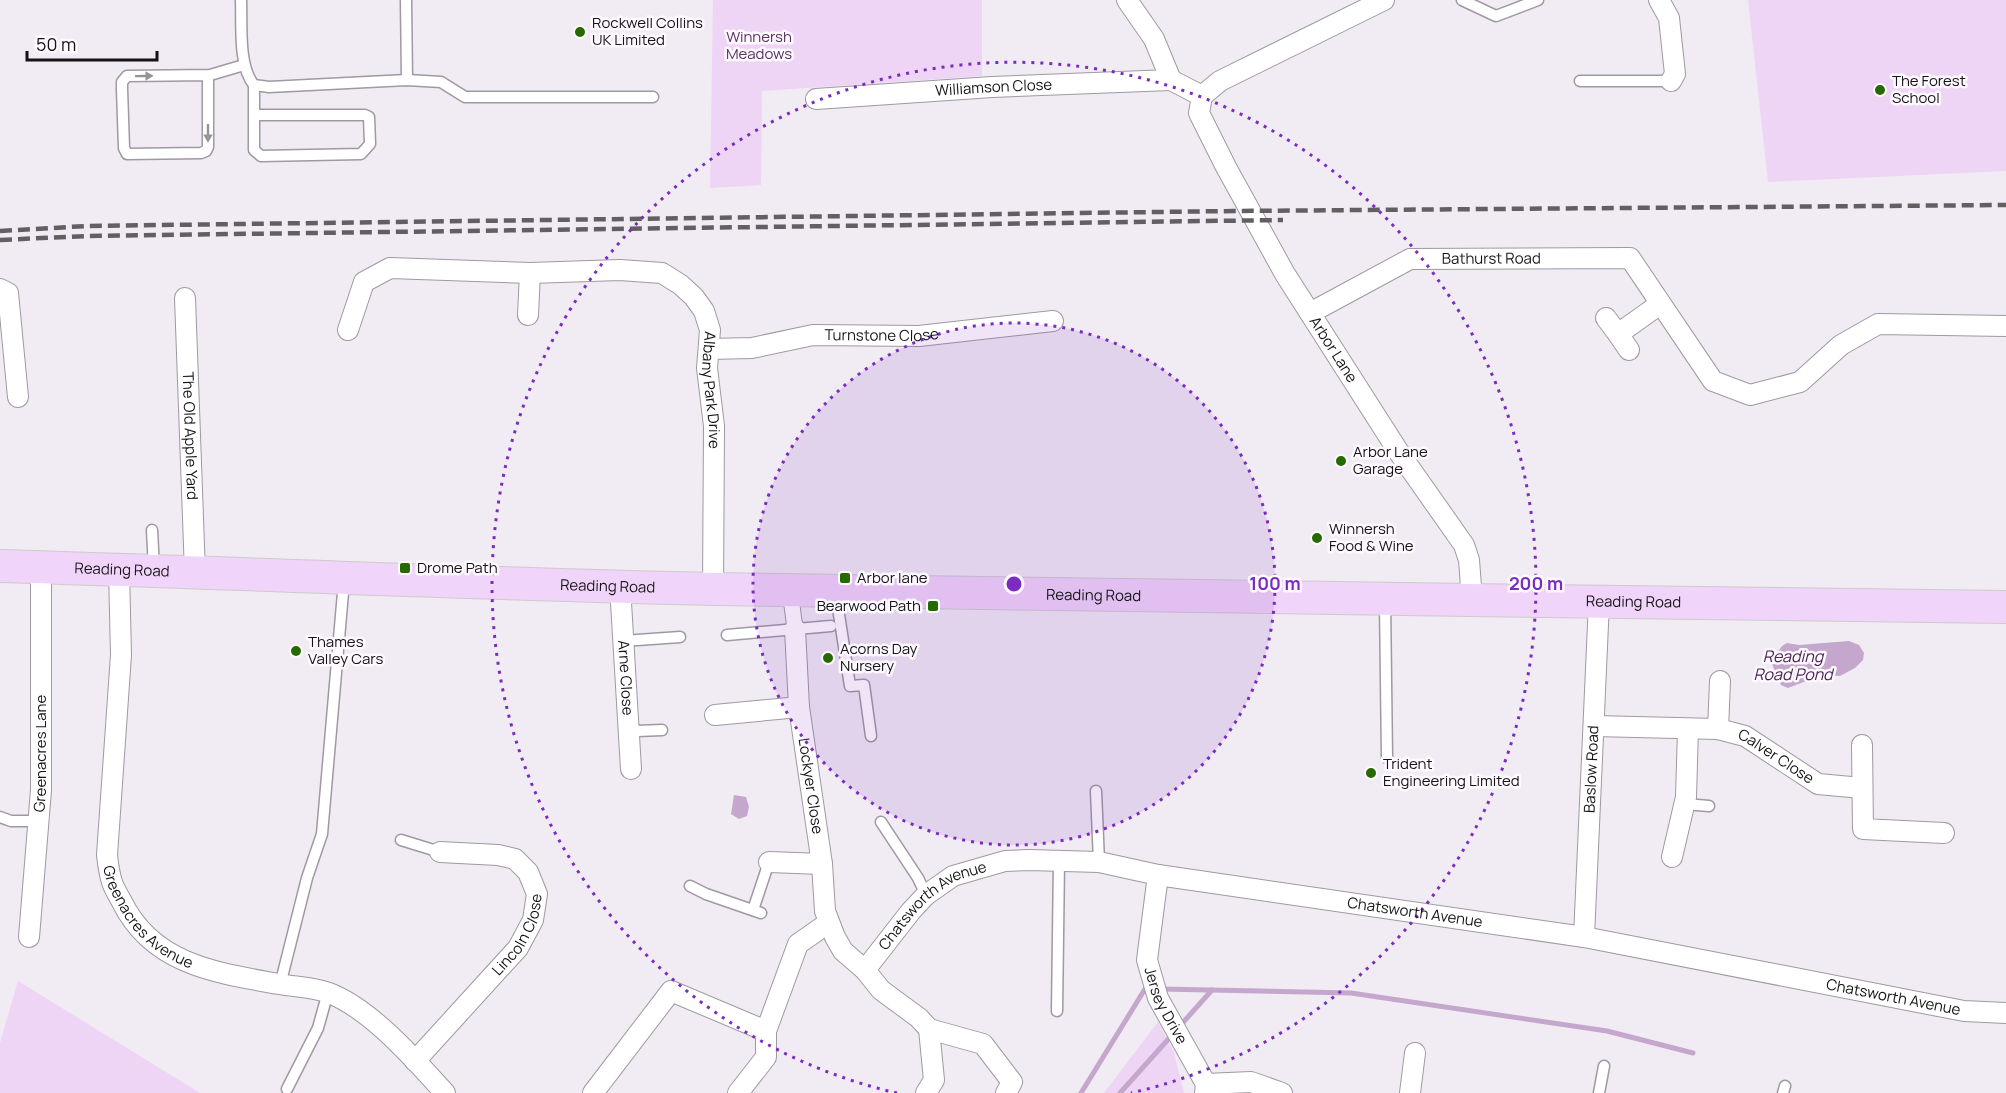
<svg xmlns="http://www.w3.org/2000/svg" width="2006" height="1093" viewBox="0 0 2006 1093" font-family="Manrope,sans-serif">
  <rect width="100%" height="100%" fill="#f1ebf3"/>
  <g fill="#eed4f5">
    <polygon points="713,0 982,0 982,76 762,91 761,185 710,188"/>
    <polygon points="1748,0 2006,0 2006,171 1768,182"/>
    <polygon points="18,981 200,1093 0,1093 0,1043"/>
    <polygon points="1158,1022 1174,1053 1184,1093 1104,1093"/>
  </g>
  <g fill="#c5a7cd">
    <polygon points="1849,641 1859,645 1864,653 1863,660 1855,668 1840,676 1822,675 1788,688 1781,685 1771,662 1782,646 1787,643 1799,645"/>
    <polygon points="734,795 746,797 749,807 747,816 739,819 731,814"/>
  </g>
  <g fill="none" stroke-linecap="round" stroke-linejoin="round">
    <g stroke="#c5a7cd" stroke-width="5">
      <polyline points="1160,989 1351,993 1607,1031 1693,1053"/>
      <polyline points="1179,1027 1212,990"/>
      <polyline points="1081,1093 1145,989 1151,989"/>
      <polyline points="1120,1093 1173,1034"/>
    </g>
    <g stroke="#9f99a1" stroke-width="13">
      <g id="service">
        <path d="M 241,0 C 242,24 238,66 254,85 L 269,87 L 407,80 L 441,82 L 465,97 L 653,97"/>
        <polyline points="406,0 407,80"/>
        <polyline points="1462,0 1496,16 1538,0"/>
        <polyline points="210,75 208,78 208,147 206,151 201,153 127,154 124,148 122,89 122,82 127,76 210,75 244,65"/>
        <polyline points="1580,81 1671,81"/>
        <polyline points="254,115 365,115 369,117 370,144 361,154 261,156 254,150 254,85"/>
        <polyline points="152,530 154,569"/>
        <polyline points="836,595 850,686 864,685 871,736"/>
        <polyline points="1385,602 1387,758"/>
        <polyline points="727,635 831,626"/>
        <polyline points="623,641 680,637"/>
        <polyline points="630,723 637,731 662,730"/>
        <polyline points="1096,791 1099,862"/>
        <polyline points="1685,804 1709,806"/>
        <polyline points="0,817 11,821 38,821"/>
        <polyline points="881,822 918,878 926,895"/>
        <polyline points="401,840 440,852"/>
        <polyline points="690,886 706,894 761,913"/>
        <polyline points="753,910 769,862"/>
        <polyline points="280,985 307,878 322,834 344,581"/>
        <polyline points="1057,1011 1059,861"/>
        <polyline points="287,1089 318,1028 328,992"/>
        <polyline points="1599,1093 1604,1066"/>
        <polyline points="1783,1093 1785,1086"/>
      </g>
    </g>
    <g stroke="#9f99a1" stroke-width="17">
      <polyline id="pedestrian" points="790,590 795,629"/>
    </g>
    <g stroke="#9f99a1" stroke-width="22">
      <g id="minor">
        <polyline points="1127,0 1154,39 1171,80 1202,96"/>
        <path id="s1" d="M 1384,0 L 1220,81 L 1202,96 L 1199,113 L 1226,167 L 1285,274 L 1400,454 L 1464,545 L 1469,560 L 1472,600"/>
        <polyline points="1659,0 1669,18 1675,74 1671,81"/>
        <path id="s2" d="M 816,99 L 992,87 L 1171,80"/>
        <polyline points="0,289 8,293 18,397"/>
        <path id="s3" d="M 185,298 L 195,573"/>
        <path id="s4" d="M 1310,313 L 1410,259 L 1630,258 L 1713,381 L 1750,395 L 1800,382 L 1841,345 L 1878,324 L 2006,326"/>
        <polyline points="528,315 530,273"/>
        <polyline points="1606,318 1618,334 1660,304"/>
        <path id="s5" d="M 348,330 L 364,282 L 390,268 L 530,273 L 620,270 L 662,273 L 681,285 L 694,297 L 704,311 L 710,330 L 707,368 L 714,426 L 713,589"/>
        <polyline points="1618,334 1629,350"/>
        <path id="s6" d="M 709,349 L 752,348 L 813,335 L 919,336 L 1053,321"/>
        <path id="s7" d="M 119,571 L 121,655 L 107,855 C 108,864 109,873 112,882 C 114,889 119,896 122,902 C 153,965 217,973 279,984 C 295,987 314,987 329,993 C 371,1009 415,1060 445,1093"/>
        <path id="s8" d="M 620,586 L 631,769"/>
        <path id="s9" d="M 795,629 L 799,707 L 822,864 L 825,911 L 835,937 L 843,951 L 865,970 L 881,990 L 919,1018 L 929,1029 L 983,1044 L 1012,1082 L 1006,1093"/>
        <polyline points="715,715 799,707"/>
        <path id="s10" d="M 1594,726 L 1718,729 L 1745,736 L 1818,784 L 1862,788"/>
        <polyline points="1718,729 1720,681"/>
        <polyline points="1862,745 1863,829 1944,833"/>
        <polyline points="1672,857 1686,797 1688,729"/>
        <polyline points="769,862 822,864"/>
        <path id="s11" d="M 1158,875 L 1147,960 L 1158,998 L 1206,1084 L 1205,1093"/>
        <path id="s12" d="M 29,937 L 41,790 L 41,567"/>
        <path id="s13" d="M 1584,937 L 1599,602"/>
        <path id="s14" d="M 865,970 L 911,911 L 926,895 L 953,876 L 1005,861 L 1029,860 L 1099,862 L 1158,875 L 1584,937 L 1964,1011 L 2006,1013"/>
        <path id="s15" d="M 415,1061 L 518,948 L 533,920 L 537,894 L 528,872 L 515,859 L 498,855 L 440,852"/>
        <polyline points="1206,1084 1251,1082 1282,1093"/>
        <polyline points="593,1093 671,991 766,1031"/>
        <polyline points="738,1093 766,1057 766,1031 798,944 828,923"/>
        <polyline points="926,1093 934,1080 929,1029"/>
        <polyline points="1410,1093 1415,1053"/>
      </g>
    </g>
    <g stroke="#cccbcc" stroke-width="34">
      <g id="primary">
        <path id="s16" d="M 0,566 C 239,573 477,584 716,589 C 1146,598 1576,600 2006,607"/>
      </g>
    </g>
    <use href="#service" stroke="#fff" stroke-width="10"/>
    <use href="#pedestrian" stroke="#fff" stroke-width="15"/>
    <use href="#minor" stroke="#fff" stroke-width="20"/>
    <use href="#primary" stroke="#f1d4f9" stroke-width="32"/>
    <g stroke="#625f63" stroke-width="4.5" stroke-dasharray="12 6" stroke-linecap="butt">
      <polyline points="0,231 87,226 1234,211 2006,205"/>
      <polyline points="0,240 87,236 1283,220"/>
    </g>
  </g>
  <defs><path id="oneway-solid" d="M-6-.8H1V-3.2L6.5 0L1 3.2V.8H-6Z" transform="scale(1.5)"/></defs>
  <g fill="#969596">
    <use href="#oneway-solid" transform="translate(144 76) rotate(-1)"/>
    <use href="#oneway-solid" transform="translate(208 133) rotate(90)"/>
  </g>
  <circle cx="1014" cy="584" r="261" fill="#7b2cbf" fill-opacity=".12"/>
  <g fill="none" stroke="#7b2cbf" stroke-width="3" stroke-dasharray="3 6">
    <circle cx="1014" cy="584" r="261"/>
    <path d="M897 1093A522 522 0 1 1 1131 1093"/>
  </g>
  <g fill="#256a00" stroke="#fdf9fe" stroke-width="2">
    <circle cx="580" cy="32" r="6"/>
    <circle cx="1880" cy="90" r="6"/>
    <circle cx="1341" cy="461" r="6"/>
    <circle cx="1317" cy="538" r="6"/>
    <rect x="399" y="562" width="12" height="12" rx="3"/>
    <rect x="839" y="572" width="12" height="12" rx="3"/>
    <rect x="927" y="600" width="12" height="12" rx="3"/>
    <circle cx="296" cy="651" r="6"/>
    <circle cx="828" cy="658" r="6"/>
    <circle cx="1371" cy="773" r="6"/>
  </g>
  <g text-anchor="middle" stroke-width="5" stroke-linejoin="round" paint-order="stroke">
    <g font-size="15" fill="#151316" stroke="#fdf9fe" text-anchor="start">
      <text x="592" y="28">Rockwell Collins<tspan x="592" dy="17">UK Limited</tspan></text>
      <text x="1892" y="86">The Forest<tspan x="1892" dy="17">School</tspan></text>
      <text x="1353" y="457">Arbor Lane<tspan x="1353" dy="17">Garage</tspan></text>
      <text x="1329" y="534">Winnersh<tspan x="1329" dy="17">Food &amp; Wine</tspan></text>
      <text x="417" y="573">Drome Path</text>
      <text x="857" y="583">Arbor lane</text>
      <text x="921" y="611" text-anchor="end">Bearwood Path</text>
      <text x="308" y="647">Thames<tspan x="308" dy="17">Valley Cars</tspan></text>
      <text x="840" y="654">Acorns Day<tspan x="840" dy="17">Nursery</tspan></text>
      <text x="1383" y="769">Trident<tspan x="1383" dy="17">Engineering Limited</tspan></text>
    </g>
    <g font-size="15" fill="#593364" stroke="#fdf9fe">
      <text x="759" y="42">Winnersh<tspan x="759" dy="17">Meadows</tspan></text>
    </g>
    <g font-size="15" fill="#151316" stroke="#fdf9fe">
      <text dy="5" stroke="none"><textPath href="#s2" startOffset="178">Williamson Close</textPath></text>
      <text dy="5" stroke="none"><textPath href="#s4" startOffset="195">Bathurst Road</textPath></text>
      <text dy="5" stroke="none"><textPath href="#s6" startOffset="174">Turnstone Close</textPath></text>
      <text dy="5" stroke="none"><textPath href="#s1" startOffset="496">Arbor Lane</textPath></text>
      <text dy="5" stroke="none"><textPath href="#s5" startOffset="490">Albany Park Drive</textPath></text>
      <text dy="5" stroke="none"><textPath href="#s3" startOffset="138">The Old Apple Yard</textPath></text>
      <text dy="5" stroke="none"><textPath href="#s16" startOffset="122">Reading Road</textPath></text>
      <text dy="5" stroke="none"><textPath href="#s16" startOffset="608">Reading Road</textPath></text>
      <text dy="5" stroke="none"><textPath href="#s16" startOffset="1094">Reading Road</textPath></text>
      <text dy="5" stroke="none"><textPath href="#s16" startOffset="1634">Reading Road</textPath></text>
      <text dy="5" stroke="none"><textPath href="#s8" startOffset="92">Arne Close</textPath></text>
      <text dy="5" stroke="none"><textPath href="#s12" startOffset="184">Greenacres Lane</textPath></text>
      <text dy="5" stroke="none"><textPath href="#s10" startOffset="189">Calver Close</textPath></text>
      <text dy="5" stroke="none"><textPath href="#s13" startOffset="168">Baslow Road</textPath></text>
      <text dy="5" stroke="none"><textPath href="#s9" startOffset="158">Lockyer Close</textPath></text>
      <text dy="5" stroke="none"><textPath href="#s14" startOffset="96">Chatsworth Avenue</textPath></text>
      <text dy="5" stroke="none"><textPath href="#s7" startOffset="363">Greenacres Avenue</textPath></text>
      <text dy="5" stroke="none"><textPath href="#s14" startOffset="598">Chatsworth Avenue</textPath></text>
      <text dy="5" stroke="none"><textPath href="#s15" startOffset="165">Lincoln Close</textPath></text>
      <text dy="5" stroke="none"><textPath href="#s14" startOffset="1084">Chatsworth Avenue</textPath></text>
      <text dy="5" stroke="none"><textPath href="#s11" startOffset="135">Jersey Drive</textPath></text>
    </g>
    <g font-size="16" font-style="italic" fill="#492354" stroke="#fdf9fe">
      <text x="1793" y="662">Reading<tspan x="1793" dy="18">Road Pond</tspan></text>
    </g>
  </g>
  <circle cx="1014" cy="584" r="9" fill="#7b2cbf" stroke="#fdf9fe" stroke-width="3"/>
  <g font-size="18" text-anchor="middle" font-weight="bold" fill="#7b2cbf" stroke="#fdf9fe" stroke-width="5" stroke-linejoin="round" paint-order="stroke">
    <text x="1275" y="590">100 m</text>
    <text x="1536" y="590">200 m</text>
  </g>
  <path d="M27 51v9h130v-9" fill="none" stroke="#151316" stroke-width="3"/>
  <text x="36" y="51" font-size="18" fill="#151316" stroke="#fdf9fe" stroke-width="4.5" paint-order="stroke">50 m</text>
</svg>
